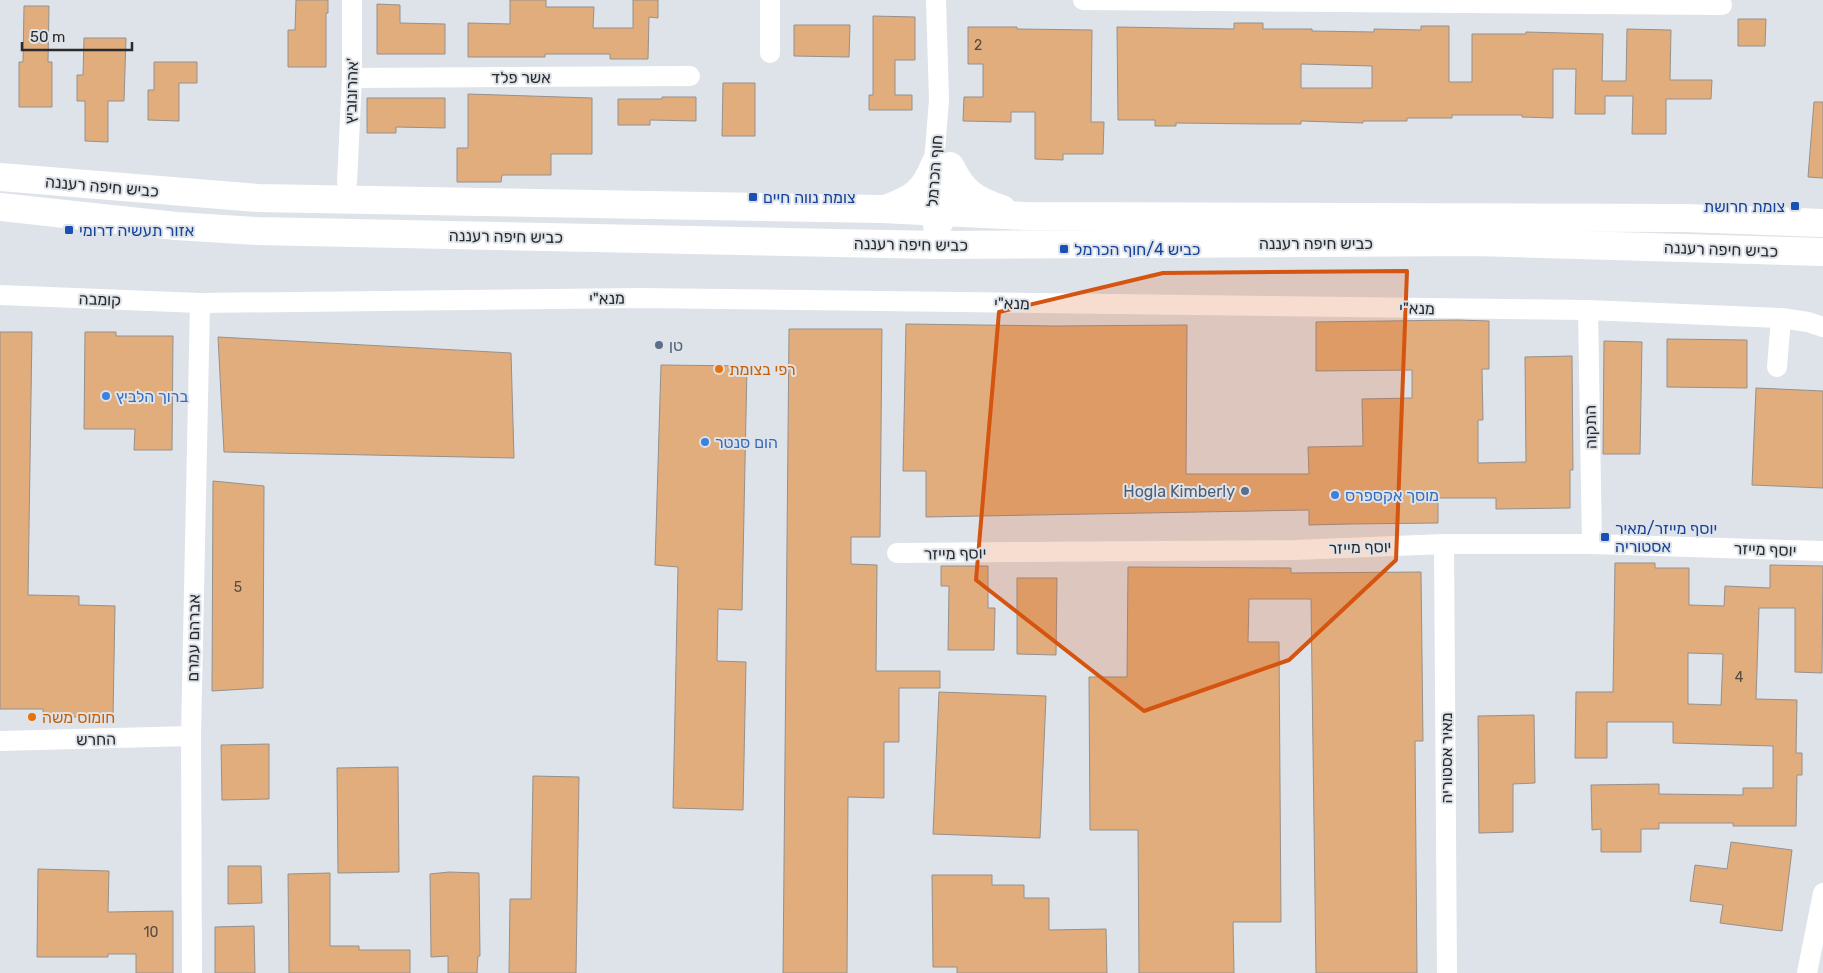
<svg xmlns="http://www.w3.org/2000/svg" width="1823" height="973" viewBox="0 0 1823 973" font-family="Rubik,'Noto Sans Hebrew',sans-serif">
  <rect width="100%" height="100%" fill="#dee3e9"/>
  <g fill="#e1ad7c" stroke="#96908c" fill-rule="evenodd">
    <polygon points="296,0 328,0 328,13 326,13 326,67 288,67 288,30 295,30"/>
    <polygon points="510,0 546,0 546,7 594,7 593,28 633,28 633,0 658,0 658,18 649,17 648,59 610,59 610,54 545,54 545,57 468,57 468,23 510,24"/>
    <polygon points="377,4 400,5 400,23 445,24 445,54 377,54"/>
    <polygon points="24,6 49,6 48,62 52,62 52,107 19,107 19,62 23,62"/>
    <polygon points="873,16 915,17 915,60 895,60 895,95 912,95 912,110 869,110 869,95 873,95"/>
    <polygon points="1738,19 1766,19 1765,46 1738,46"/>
    <path d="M 1234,23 L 1263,23 L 1263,29 L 1312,29 L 1312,31 L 1374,32 L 1374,29 L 1421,30 L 1421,26 L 1449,26 L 1449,82 L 1472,82 L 1472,34 L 1526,34 L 1526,32 L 1603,34 L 1602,81 L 1626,81 L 1627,29 L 1671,30 L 1670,80 L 1712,80 L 1711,99 L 1666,99 L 1666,134 L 1632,134 L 1633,96 L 1605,96 L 1605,114 L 1575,114 L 1576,69 L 1553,69 L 1553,118 L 1522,117 L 1522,115 L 1452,115 L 1452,118 L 1407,118 L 1407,121 L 1363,121 L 1363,123 L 1301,121 L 1301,124 L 1261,124 L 1176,123 L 1176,126 L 1155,126 L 1155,120 L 1118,120 L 1117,27 L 1234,29 ZM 1301,64 L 1372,66 L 1372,88 L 1301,88 Z"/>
    <polygon points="794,25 850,25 849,57 794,56"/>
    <polygon points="968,27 1017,27 1017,29 1092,30 1091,122 1104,122 1103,154 1063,154 1063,160 1035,159 1035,112 1011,112 1011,122 963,121 964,97 983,97 983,64 968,64"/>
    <polygon points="84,38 126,38 124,101 108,101 108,142 85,141 85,101 77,101 77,75 83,75"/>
    <polygon points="154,62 197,62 197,83 179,83 179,121 148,120 148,90 154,90"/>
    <polygon points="723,83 755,83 755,136 722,136"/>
    <polygon points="468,94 592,98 592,154 551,154 551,175 502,175 501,182 457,182 457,148 468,148"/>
    <polygon points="662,97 696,97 696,121 650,120 650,125 618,125 618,99 662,99"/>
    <polygon points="367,98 445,98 445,128 396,127 396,133 367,133"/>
    <polygon points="1814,102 1823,102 1823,178 1808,177"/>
    <polygon points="1457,320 1489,321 1489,369 1482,369 1483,420 1478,420 1478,463 1526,462 1525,357 1572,356 1573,470 1570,470 1570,508 1496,509 1496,498 1438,498 1438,523 1350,524 1309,525 1309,510 926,517 926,471 903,471 906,324 1055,326 1187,325 1186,474 1309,474 1308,447 1363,446 1362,399 1412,398 1412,370 1316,371 1316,322"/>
    <polygon points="789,329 882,329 880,537 851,537 851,564 877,565 876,671 940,671 940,688 899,688 899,742 884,742 884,798 848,797 847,973 783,973"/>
    <polygon points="0,332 32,332 28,595 79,596 79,605 115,606 113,717 43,717 43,709 0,709"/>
    <polygon points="85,332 116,332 116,336 173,336 172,450 134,450 135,429 84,429"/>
    <polygon points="218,337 511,353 514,458 224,452"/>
    <polygon points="1667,339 1747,340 1747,388 1667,387"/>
    <polygon points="1604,341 1642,342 1640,454 1603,454"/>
    <polygon points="661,365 747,366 742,610 718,609 717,661 746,662 743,810 673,808 678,567 655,565"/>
    <polygon points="1756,388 1823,391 1823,488 1752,485"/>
    <polygon points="213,481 264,486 263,688 212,691"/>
    <path d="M 1615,563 L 1655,563 L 1655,568 L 1689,568 L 1689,605 L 1724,606 L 1725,586 L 1770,588 L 1770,565 L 1823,566 L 1822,673 L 1795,672 L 1795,608 L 1759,608 L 1756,699 L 1797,700 L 1796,753 L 1802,753 L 1802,775 L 1797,775 L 1796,826 L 1733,826 L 1733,823 L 1659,823 L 1659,829 L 1641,829 L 1641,852 L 1601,852 L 1601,829 L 1592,830 L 1591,785 L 1659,784 L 1659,794 L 1743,795 L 1743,788 L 1773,788 L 1773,746 L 1673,743 L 1673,722 L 1607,722 L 1607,758 L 1575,758 L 1576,692 L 1613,692 ZM 1688,653 L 1723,654 L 1721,705 L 1688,704 Z"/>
    <polygon points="941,566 988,566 988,608 995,608 994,650 948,650 949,586 941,586"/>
    <polygon points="1128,567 1291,568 1291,573 1421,572 1423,741 1415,741 1417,973 1316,973 1311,599 1249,599 1248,642 1279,642 1281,922 1233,922 1234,973 1139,973 1138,830 1090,830 1089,677 1127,677"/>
    <polygon points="1017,578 1057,578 1056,655 1017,654"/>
    <polygon points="939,692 1046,696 1040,838 933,834"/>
    <polygon points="1534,715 1535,783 1513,784 1513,832 1479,833 1478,716"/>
    <polygon points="269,744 269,799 222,800 221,745"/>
    <polygon points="398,767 399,872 338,873 337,768"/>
    <polygon points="533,776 579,777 576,973 509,973 510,899 531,899"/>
    <polygon points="1731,842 1792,850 1782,931 1720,923 1723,905 1690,901 1695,865 1727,869"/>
    <polygon points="228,866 261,866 262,903 228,904"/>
    <polygon points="38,869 109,871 108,912 173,911 173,973 136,973 136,954 108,954 108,957 37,957"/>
    <polygon points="449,872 479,873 480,956 478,956 477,973 448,973 448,956 431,957 430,874"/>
    <polygon points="330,873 330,946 359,946 359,950 410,950 410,973 289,973 288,874"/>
    <polygon points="932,875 992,875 992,885 1024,885 1024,898 1049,898 1049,930 1106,929 1107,973 957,973 957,967 933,967"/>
    <polygon points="254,926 255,973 215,973 215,927"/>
  </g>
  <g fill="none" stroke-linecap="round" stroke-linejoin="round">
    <g stroke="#fff" stroke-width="20">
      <polyline points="936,0 939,100 930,211 937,245"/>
      <polyline points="1083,0 1722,5"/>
      <polyline points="770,53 770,0"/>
      <polyline points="352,78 690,76"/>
      <polyline points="347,182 352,78 352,0"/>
      <polyline points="943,224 947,212 949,164"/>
      <polyline points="0,295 200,303 640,298 1588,310 1781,318 1808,322 1823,327"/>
      <polyline points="1588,310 1592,544"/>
      <polyline points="1777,367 1781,318"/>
      <polyline points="1444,544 1447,973"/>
      <polyline points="897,553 1295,550 1444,544 1592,544 1823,551"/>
      <polyline points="0,741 191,736"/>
      <polyline points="192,973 191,736 200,303"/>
      <polyline points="1807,973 1823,893"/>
    </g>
    <g stroke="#fff" stroke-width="28">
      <path d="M 950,166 C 963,192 974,200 1002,209"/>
      <polyline points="0,177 258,198 882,209 1025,216 1685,218 1823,223"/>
      <polyline points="0,207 176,226 257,231 937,245 1475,242 1823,252"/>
      <path d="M 888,208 C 915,198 924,191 935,164"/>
    </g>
  </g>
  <path fill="#d5540f" fill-opacity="0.2" stroke="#d5540f" stroke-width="4" stroke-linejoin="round" d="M 1407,271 L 1396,560 L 1289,660 L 1144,711 L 976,580 L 999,312 L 1163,273 Z"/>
  <g fill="#1a4fb4" stroke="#dee3e9" stroke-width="2">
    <rect x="748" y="192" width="10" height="10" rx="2.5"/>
    <rect x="1790" y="201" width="10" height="10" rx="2.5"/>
    <rect x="64" y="225" width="10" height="10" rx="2.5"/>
    <rect x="1059" y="244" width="10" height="10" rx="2.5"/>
    <rect x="1600" y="532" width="10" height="10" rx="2.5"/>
  </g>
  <g fill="#5c6f8a" stroke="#dee3e9" stroke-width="2">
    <circle cx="659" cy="345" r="5"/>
    <circle cx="1245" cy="491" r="5"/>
  </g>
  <g fill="#e8710a" stroke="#dee3e9" stroke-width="2">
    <circle cx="719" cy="369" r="5"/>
    <circle cx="32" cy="717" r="5"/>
  </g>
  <g fill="#3f7fe0" stroke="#dee3e9" stroke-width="2">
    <circle cx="106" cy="396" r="5"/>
    <circle cx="705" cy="442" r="5"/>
    <circle cx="1335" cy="495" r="5"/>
  </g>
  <g text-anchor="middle" stroke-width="4" stroke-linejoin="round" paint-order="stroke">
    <g font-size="14" fill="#564b40">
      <text x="978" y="50">2</text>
      <text x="238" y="592">5</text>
      <text x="1739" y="682">4</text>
      <text x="151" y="937">10</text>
    </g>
    <g font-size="16" fill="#282a2c" stroke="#dee3e9">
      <text x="521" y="83">אשר פלד</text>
      <text transform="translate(351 91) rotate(-88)" y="6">אהרונוביץ'</text>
      <text transform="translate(934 171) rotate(-86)" y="6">חוף הכרמל</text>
      <text transform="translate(102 186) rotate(5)" y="6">כביש חיפה רעננה</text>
      <text transform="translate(506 236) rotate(1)" y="6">כביש חיפה רעננה</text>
      <text x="1316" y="249">כביש חיפה רעננה</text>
      <text transform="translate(911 244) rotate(1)" y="6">כביש חיפה רעננה</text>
      <text transform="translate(1721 249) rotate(2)" y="6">כביש חיפה רעננה</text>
      <text transform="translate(607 298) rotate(-1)" y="6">מנא"י</text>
      <text transform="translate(100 299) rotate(2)" y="6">קומבה</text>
      <text transform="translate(1012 303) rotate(1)" y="6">מנא"י</text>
      <text transform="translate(1417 308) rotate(1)" y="6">מנא"י</text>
      <text transform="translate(1590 427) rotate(-91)" y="6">התקוה</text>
      <text transform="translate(1360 547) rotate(-2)" y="6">יוסף מייזר</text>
      <text transform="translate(1765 549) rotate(2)" y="6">יוסף מייזר</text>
      <text transform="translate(955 553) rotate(-1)" y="6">יוסף מייזר</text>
      <text transform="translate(193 638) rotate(-89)" y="6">אברהם עמרם</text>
      <text transform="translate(96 739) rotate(-1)" y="6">החרש</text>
      <text transform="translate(1446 758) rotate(-90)" y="6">מאיר אסטוריה</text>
    </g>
    <g font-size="16" fill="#164399" stroke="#dee3e9" text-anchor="start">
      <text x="763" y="203">צומת נווה חיים</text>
      <text x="1785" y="212" text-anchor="end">צומת חרושת</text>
      <text x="79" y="236">אזור תעשיה דרומי</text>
      <text x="1074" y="255">כביש 4/חוף הכרמל</text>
      <text x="1615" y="534">יוסף מייזר/מאיר<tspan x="1615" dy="18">אסטוריה</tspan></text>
    </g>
    <g font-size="16" fill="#4e5e75" stroke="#dee3e9" text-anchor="start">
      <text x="669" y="351">טן</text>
      <text x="1235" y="497" text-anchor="end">Hogla Kimberly</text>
    </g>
    <g font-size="16" fill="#c56008" stroke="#dee3e9" text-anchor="start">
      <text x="729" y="375">רפי בצומת</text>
      <text x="42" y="723">חומוס משה</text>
    </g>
    <g font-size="16" fill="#366cbe" stroke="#dee3e9" text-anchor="start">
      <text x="116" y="402">ברוך הלביץ</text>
      <text x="715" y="448">הום סנטר</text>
      <text x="1345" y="501">מוסך אקספרס</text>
    </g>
  </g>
  <path d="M22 42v8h110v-8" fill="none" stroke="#282a2c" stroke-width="2.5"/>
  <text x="30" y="42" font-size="15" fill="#282a2c" stroke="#dee3e9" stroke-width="4" paint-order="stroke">50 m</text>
</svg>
